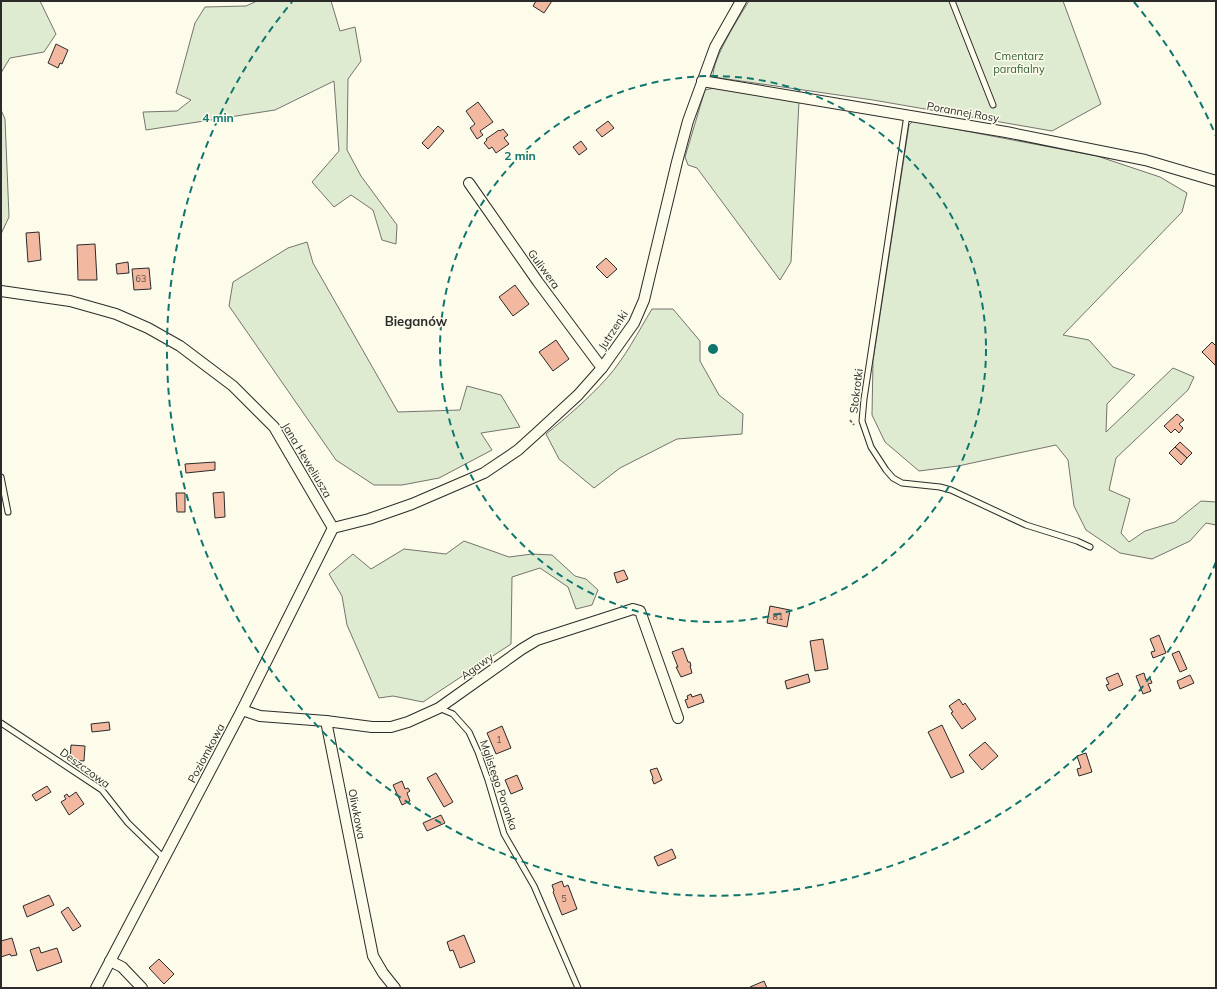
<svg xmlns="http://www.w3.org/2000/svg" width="1217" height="989" viewBox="0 0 1217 989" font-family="Mulish,sans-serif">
  <rect width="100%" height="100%" fill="#fdfbea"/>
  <g fill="#deebd1" stroke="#74746e">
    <polygon points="1,1 40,1 56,34 44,52 10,58 1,73"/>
    <polygon points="257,1 331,1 340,31 355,27 361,61 348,79 347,150 361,176 397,225 396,244 382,240 373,210 351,195 334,207 312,182 339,151 334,81 275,110 146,130 143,112 177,111 191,100 176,93 195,23 205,7 246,6"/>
    <path d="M 749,1 L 1063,1 L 1101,104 L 1052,131 L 873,100 L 713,77 C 712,59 739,17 749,1 Z"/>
    <polygon points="714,88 799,101 791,262 780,280 697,168 688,165 685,157 705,90"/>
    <polygon points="1,110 5,119 9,217 1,234"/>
    <polygon points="913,121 1097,156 1160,177 1187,193 1182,212 1063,335 1089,340 1113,367 1135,375 1107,404 1106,432 1173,368 1194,377 1188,390 1116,458 1109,490 1130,499 1121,533 1129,542 1145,531 1175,522 1201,501 1216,502 1216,525 1206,523 1190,541 1152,559 1120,553 1086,530 1074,506 1068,460 1056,445 958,466 919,471 885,442 872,415 873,361 909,125"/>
    <polygon points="307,242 313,263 398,412 460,410 467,386 501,395 520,427 481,433 492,450 439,478 402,485 374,485 336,460 229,306 233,282 288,248"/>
    <path d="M 652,309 L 673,309 L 700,341 L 700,361 L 719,395 L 743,414 L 742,434 L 677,439 L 620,468 L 594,488 L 559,459 L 546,434 C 567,417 588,399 607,378 C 625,358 638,332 652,309 Z"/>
    <polygon points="464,541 509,557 532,554 552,555 575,576 586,579 598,590 592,605 576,609 568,587 540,568 512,577 511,644 423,702 393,696 379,698 347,625 342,596 329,574 353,554 371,569 404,549 446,554"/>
  </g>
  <g fill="#f2b8a0" stroke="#2b2b2b">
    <polygon points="536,1 552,1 544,13 533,6"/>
    <polygon points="56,44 68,50 62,64 60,63 58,68 48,63"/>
    <polygon points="478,102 493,122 480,131 483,135 477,139 470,128 475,124 466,111"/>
    <polygon points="608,121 614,128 602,137 596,130"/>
    <polygon points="438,126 444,131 428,149 422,143"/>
    <polygon points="503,129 508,135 504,138 509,144 496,153 492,147 489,149 484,143 487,140 486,139 499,130 500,131"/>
    <polygon points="581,141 587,149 579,155 573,147"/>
    <polygon points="39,232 41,260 28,262 26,233"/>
    <polygon points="95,244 97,280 78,280 77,245"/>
    <polygon points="606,258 617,269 607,278 596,267"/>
    <polygon points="128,262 129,273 117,274 116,264"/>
    <polygon points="149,268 151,289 134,290 132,269"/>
    <polygon points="515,285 529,304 513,316 499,297"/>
    <polygon points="556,340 569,359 553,371 539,352"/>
    <polygon points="1212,342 1216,346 1216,366 1202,352"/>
    <polygon points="1177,414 1184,420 1179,424 1183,428 1179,433 1175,429 1171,433 1164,426"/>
    <polygon points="1180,442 1192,453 1187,458 1175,447"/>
    <polygon points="1175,447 1187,458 1181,465 1169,453"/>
    <polygon points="215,462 215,470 186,473 185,464"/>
    <polygon points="224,492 225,517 215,518 213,493"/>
    <polygon points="176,493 185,493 185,512 177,512"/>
    <polygon points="624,570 628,579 617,583 614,573"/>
    <polygon points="770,606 790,610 787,627 767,623"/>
    <polygon points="1159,635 1166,653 1153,658 1151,652 1155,651 1150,639"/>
    <polygon points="823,639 828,669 815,671 810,641"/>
    <polygon points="683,648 688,662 690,662 691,666 690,666 692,673 681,677 676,667 678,667 672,652"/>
    <polygon points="1179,651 1187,669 1180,672 1172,654"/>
    <polygon points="1118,673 1123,685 1109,691 1106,685 1109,684 1106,678"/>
    <polygon points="1144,673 1146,680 1150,678 1152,683 1148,684 1151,691 1143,694 1136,676"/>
    <polygon points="808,674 810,682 787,689 785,681"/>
    <polygon points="1190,675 1194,683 1180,689 1177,681"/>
    <polygon points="691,694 692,697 701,694 704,702 688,708 685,700 688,699 687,696"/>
    <polygon points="959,699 963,705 965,703 976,719 962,729 951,713 953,712 949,706"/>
    <polygon points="109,722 110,730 92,732 91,724"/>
    <polygon points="942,725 964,772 951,778 928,732"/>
    <polygon points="502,726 511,748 496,754 487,733"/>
    <polygon points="985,742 998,756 982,770 969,755"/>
    <polygon points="71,745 85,746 84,761 70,760"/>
    <polygon points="1086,753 1092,772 1079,776 1077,769 1081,768 1077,756"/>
    <polygon points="657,768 662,780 654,784 652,779 653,778 650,770"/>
    <polygon points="436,773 453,802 444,807 427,778"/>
    <polygon points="517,775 523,789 511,794 505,780"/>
    <polygon points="402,781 405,789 408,788 410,791 407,793 410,801 402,805 393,785"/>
    <polygon points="47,786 51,792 36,801 32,795"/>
    <polygon points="76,792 84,804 69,815 61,802 66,799 64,796 67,794 69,797"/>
    <polygon points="441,815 445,823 427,831 423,823"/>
    <polygon points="672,849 676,858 658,866 654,857"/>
    <polygon points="562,881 564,887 568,885 577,909 562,915 553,892 554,891 552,885"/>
    <polygon points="49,895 54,905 27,917 23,906"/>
    <polygon points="68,907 81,926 73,931 61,912"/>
    <polygon points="464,935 475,962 460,968 453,950 450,951 447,942"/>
    <polygon points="12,938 17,955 11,956 10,954 1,957 1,941"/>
    <polygon points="39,947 41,953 57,948 62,962 37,971 30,950"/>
    <polygon points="159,959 174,974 164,984 149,968"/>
    <polygon points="764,981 767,988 750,988 750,987"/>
  </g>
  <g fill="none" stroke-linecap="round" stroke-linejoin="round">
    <g stroke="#2b2b2b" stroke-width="7">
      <g id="lane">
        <polyline points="952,1 993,105"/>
        <polyline points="907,115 864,399 862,421 871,447 886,470 893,478 902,483 940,487 951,490 1026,525 1077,541 1090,547"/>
        <polyline points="1,477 8,512"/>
        <polyline points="439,708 453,714 469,732 478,752 488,780 504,834 534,886 578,988"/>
        <polyline points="1,723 102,790 128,823 164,858"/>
      </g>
    </g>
    <g stroke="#2b2b2b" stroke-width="12">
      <g id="street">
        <polyline points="702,81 1006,132 1145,160 1216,181"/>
        <polyline points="469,183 538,282 602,368"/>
        <polyline points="1,291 70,301 116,314 148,328 180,346 233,386 274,427 333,528"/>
        <polyline points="333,528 369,519 412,504 484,473 518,450 539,431 578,395 602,368 634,323 644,300 677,162 688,121 715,47 741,1"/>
        <polyline points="242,710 260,716 326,721 373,956 383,973 395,988"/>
        <polyline points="326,721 372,727 391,727 408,722 439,708 522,649 537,640 633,609 640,611 678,718"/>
        <polyline points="110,961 122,967 142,988"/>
        <polyline points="96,988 242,710 333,528"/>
      </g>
    </g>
    <polyline stroke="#6a6964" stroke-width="2" stroke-dasharray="3 2" stroke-linecap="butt" points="850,420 854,425"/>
    <use href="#lane" stroke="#fdfbea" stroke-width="5"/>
    <use href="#street" stroke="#fdfbea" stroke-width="10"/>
  </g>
  <g fill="none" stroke="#0f766e" stroke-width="2" stroke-dasharray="7 5">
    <circle cx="713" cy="349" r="273"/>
    <path d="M1216 562A546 546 0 1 1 292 2M1134 2A546 546 0 0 1 1216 136"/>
  </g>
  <g text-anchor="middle" stroke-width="3" stroke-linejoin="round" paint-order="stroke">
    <g font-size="9" fill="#5d4e48">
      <text x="141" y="282">63</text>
      <text x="778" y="620">81</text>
      <text x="499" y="743">1</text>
      <text x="564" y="902">5</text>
    </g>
    <g font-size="11" fill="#34623c" stroke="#fdfbea">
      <text x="1019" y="60">Cmentarz<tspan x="1019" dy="13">parafialny</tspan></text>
    </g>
    <g font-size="11" fill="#2b2b2b" stroke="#fdfbea">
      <text transform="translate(963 112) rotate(10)" y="4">Porannej Rosy</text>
      <text transform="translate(544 269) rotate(54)" y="4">Guliwera</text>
      <text transform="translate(613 330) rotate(-57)" y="4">Jutrzenki</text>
      <text transform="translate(856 391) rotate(-83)" y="4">Stokrotki</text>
      <text transform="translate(307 460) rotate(59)" y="4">Jana Heweliusza</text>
      <text transform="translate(477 666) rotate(-36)" y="4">Agawy</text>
      <text transform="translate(206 753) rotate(-62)" y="4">Poziomkowa</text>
      <text transform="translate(85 768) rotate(36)" y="4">Deszczowa</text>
      <text transform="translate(499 785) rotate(71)" y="4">Mglistego Poranka</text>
      <text transform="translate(357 814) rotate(79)" y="4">Oliwkowa</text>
    </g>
    <g font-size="13" font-weight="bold" fill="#2b2b2b" stroke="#fdfbea">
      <text x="416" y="326">Bieganów</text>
    </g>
  </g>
  <circle cx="713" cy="349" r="6" fill="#0f766e" stroke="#fdfbea" stroke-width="2"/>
  <g font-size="12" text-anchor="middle" font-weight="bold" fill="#0f766e" stroke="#fdfbea" stroke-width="3" stroke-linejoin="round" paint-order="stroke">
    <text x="218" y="122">4 min</text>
    <text x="520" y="160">2 min</text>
  </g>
  <rect width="1217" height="989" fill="none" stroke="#2b2b2b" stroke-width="4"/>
</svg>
